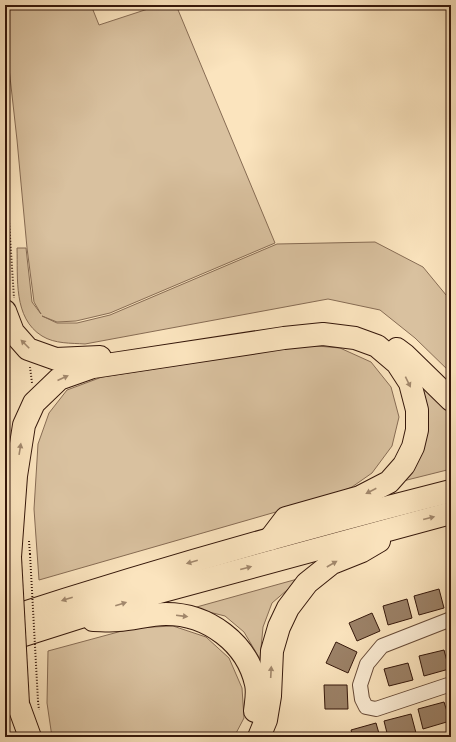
<svg xmlns="http://www.w3.org/2000/svg" width="456" height="742" viewBox="0 0 456 742" font-family="'EB Garamond',serif">
  <rect width="100%" height="100%" fill="#fbe4be"/>
  <filter id="stains"><feTurbulence type="fractalNoise" baseFrequency=".005" numOctaves="4"/><feColorMatrix values="0 0 0 0 .2 0 0 0 0 .09 0 0 0 0 .02 0 0 0 .5 -.17"/></filter>
  <radialGradient id="worn" r=".72"><stop offset=".6" stop-color="#630" stop-opacity="0"/><stop offset="1" stop-color="#630" stop-opacity=".3"/></radialGradient>
  <g fill="#d9c19f" stroke="#876c54">
    <path d="M 5,5 L 91,5 L 99,25 L 160,5 L 176,5 L 275,243 L 110,313 L 76,321 L 57,322 L 42,316 L 57,323 L 77,323 L 110,315 L 277,244 L 375,242 L 423,267 L 451,301 L 451,373 L 415,338 L 380,310 L 328,299 L 85,344 C 71,343 55,344 42,336 C 13,318 18,278 17,248 L 26,248 L 32,302 L 41,314 L 34,302 L 27,248 L 17,140 L 6,41 Z"/>
    <polygon points="306,345 340,348 371,362 391,387 399,417 392,446 372,473 352,487 328,497 39,580 34,509 38,444 49,413 67,390 102,377"/>
    <polygon points="413,375 451,408 451,469 399,482"/>
    <polygon points="301,578 272,603 263,627 260,659 244,632 225,616 193,608"/>
    <polygon points="173,626 206,637 229,658 242,688 244,718 234,737 52,737 47,703 48,651 133,628"/>
  </g>
  <g fill="#9c8268" stroke="#35170a">
    <polygon points="439,589 444,608 419,615 414,596"/>
    <polygon points="407,599 412,618 388,625 383,606"/>
    <polygon points="372,613 380,631 357,641 349,623"/>
    <polygon points="336,642 357,652 348,673 326,663"/>
    <polygon points="444,650 449,669 424,676 419,656"/>
    <polygon points="408,663 413,680 389,686 384,669"/>
    <polygon points="324,685 347,685 348,709 325,709"/>
    <polygon points="444,702 450,721 423,729 418,709"/>
    <polygon points="411,714 416,733 402,737 388,737 384,721"/>
    <polygon points="376,723 380,737 353,737 351,730"/>
  </g>
  <g fill="none" stroke-linecap="round" stroke-linejoin="round">
    <g stroke="#664a37" stroke-width="16">
      <polyline id="street" points="451,619 382,646 367,664 360,685 362,699 366,707 376,709 451,684"/>
    </g>
    <g stroke="#35170a" stroke-width="24">
      <g id="highway">
        <polyline points="5,311 13,332 28,349 56,359 100,357"/>
        <polyline points="397,349 405,355 451,400"/>
        <polyline points="10,557 16,476 24,425 34,403 59,379 93,367 284,338 323,334 355,338 377,346 397,363 410,383 417,410 417,430 413,447 404,465 389,482 360,497 286,518 270,539"/>
        <path d="M 5,619 C 152,571 301,529 451,491"/>
        <path d="M 93,620 C 101,620 110,621 118,620 C 134,619 150,614 166,614 C 208,614 247,643 256,684 C 258,693 256,702 255,711"/>
        <polyline points="5,641 156,593 451,513"/>
        <polyline points="18,704 30,737"/>
        <polyline points="259,737 266,720 270,696 272,651 279,627 288,608 307,583 332,563 362,551 379,541"/>
      </g>
    </g>
    <g stroke="#35170a" stroke-width="2" stroke-dasharray="1 2" stroke-linecap="butt">
      <polyline points="5,160 14,298"/>
      <polyline points="30,367 32,383"/>
      <polyline points="29,541 30,554"/>
      <polyline points="38,701 39,710"/>
    </g>
    <use href="#street" stroke="#fcedd5" stroke-width="14"/>
    <use href="#highway" stroke="#fbe4be" stroke-width="22"/>
    <g stroke="#35170a" stroke-width="24" stroke-linecap="butt">
      <polyline id="highway-bridge" points="10,557 18,704"/>
    </g>
    <polyline stroke="#35170a" stroke-width="2" stroke-dasharray="1 2" stroke-linecap="butt" points="30,554 38,701"/>
    <use href="#highway-bridge" stroke="#fbe4be" stroke-width="22"/>
  </g>
  <defs><path id="oneway-solid" d="M-6-.8H1V-3.2L6.5 0L1 3.2V.8H-6Z"/></defs>
  <g fill="#a2886d">
    <use href="#oneway-solid" transform="translate(25 344) rotate(-135)"/>
    <use href="#oneway-solid" transform="translate(63 378) rotate(-24)"/>
    <use href="#oneway-solid" transform="translate(408 382) rotate(64)"/>
    <use href="#oneway-solid" transform="translate(20 449) rotate(-81)"/>
    <use href="#oneway-solid" transform="translate(371 491) rotate(153)"/>
    <use href="#oneway-solid" transform="translate(429 518) rotate(-14)"/>
    <use href="#oneway-solid" transform="translate(192 562) rotate(164)"/>
    <use href="#oneway-solid" transform="translate(332 564) rotate(-30)"/>
    <use href="#oneway-solid" transform="translate(246 568) rotate(-15)"/>
    <use href="#oneway-solid" transform="translate(67 599) rotate(163)"/>
    <use href="#oneway-solid" transform="translate(121 604) rotate(-17)"/>
    <use href="#oneway-solid" transform="translate(182 616) rotate(7)"/>
    <use href="#oneway-solid" transform="translate(271 672) rotate(-87)"/>
  </g>
  <rect width="456" height="742" fill="none" stroke="#fbe4be" stroke-width="20"/>
  <rect x="6" y="6" width="444" height="730" fill="none" stroke="#35170a" stroke-width="2"/>
  <rect x="10" y="10" width="436" height="722" fill="none" stroke="#35170a"/>
  <rect width="100%" height="100%" filter="url(#stains)"/>
  <rect width="100%" height="100%" fill="url(#worn)"/>
</svg>
